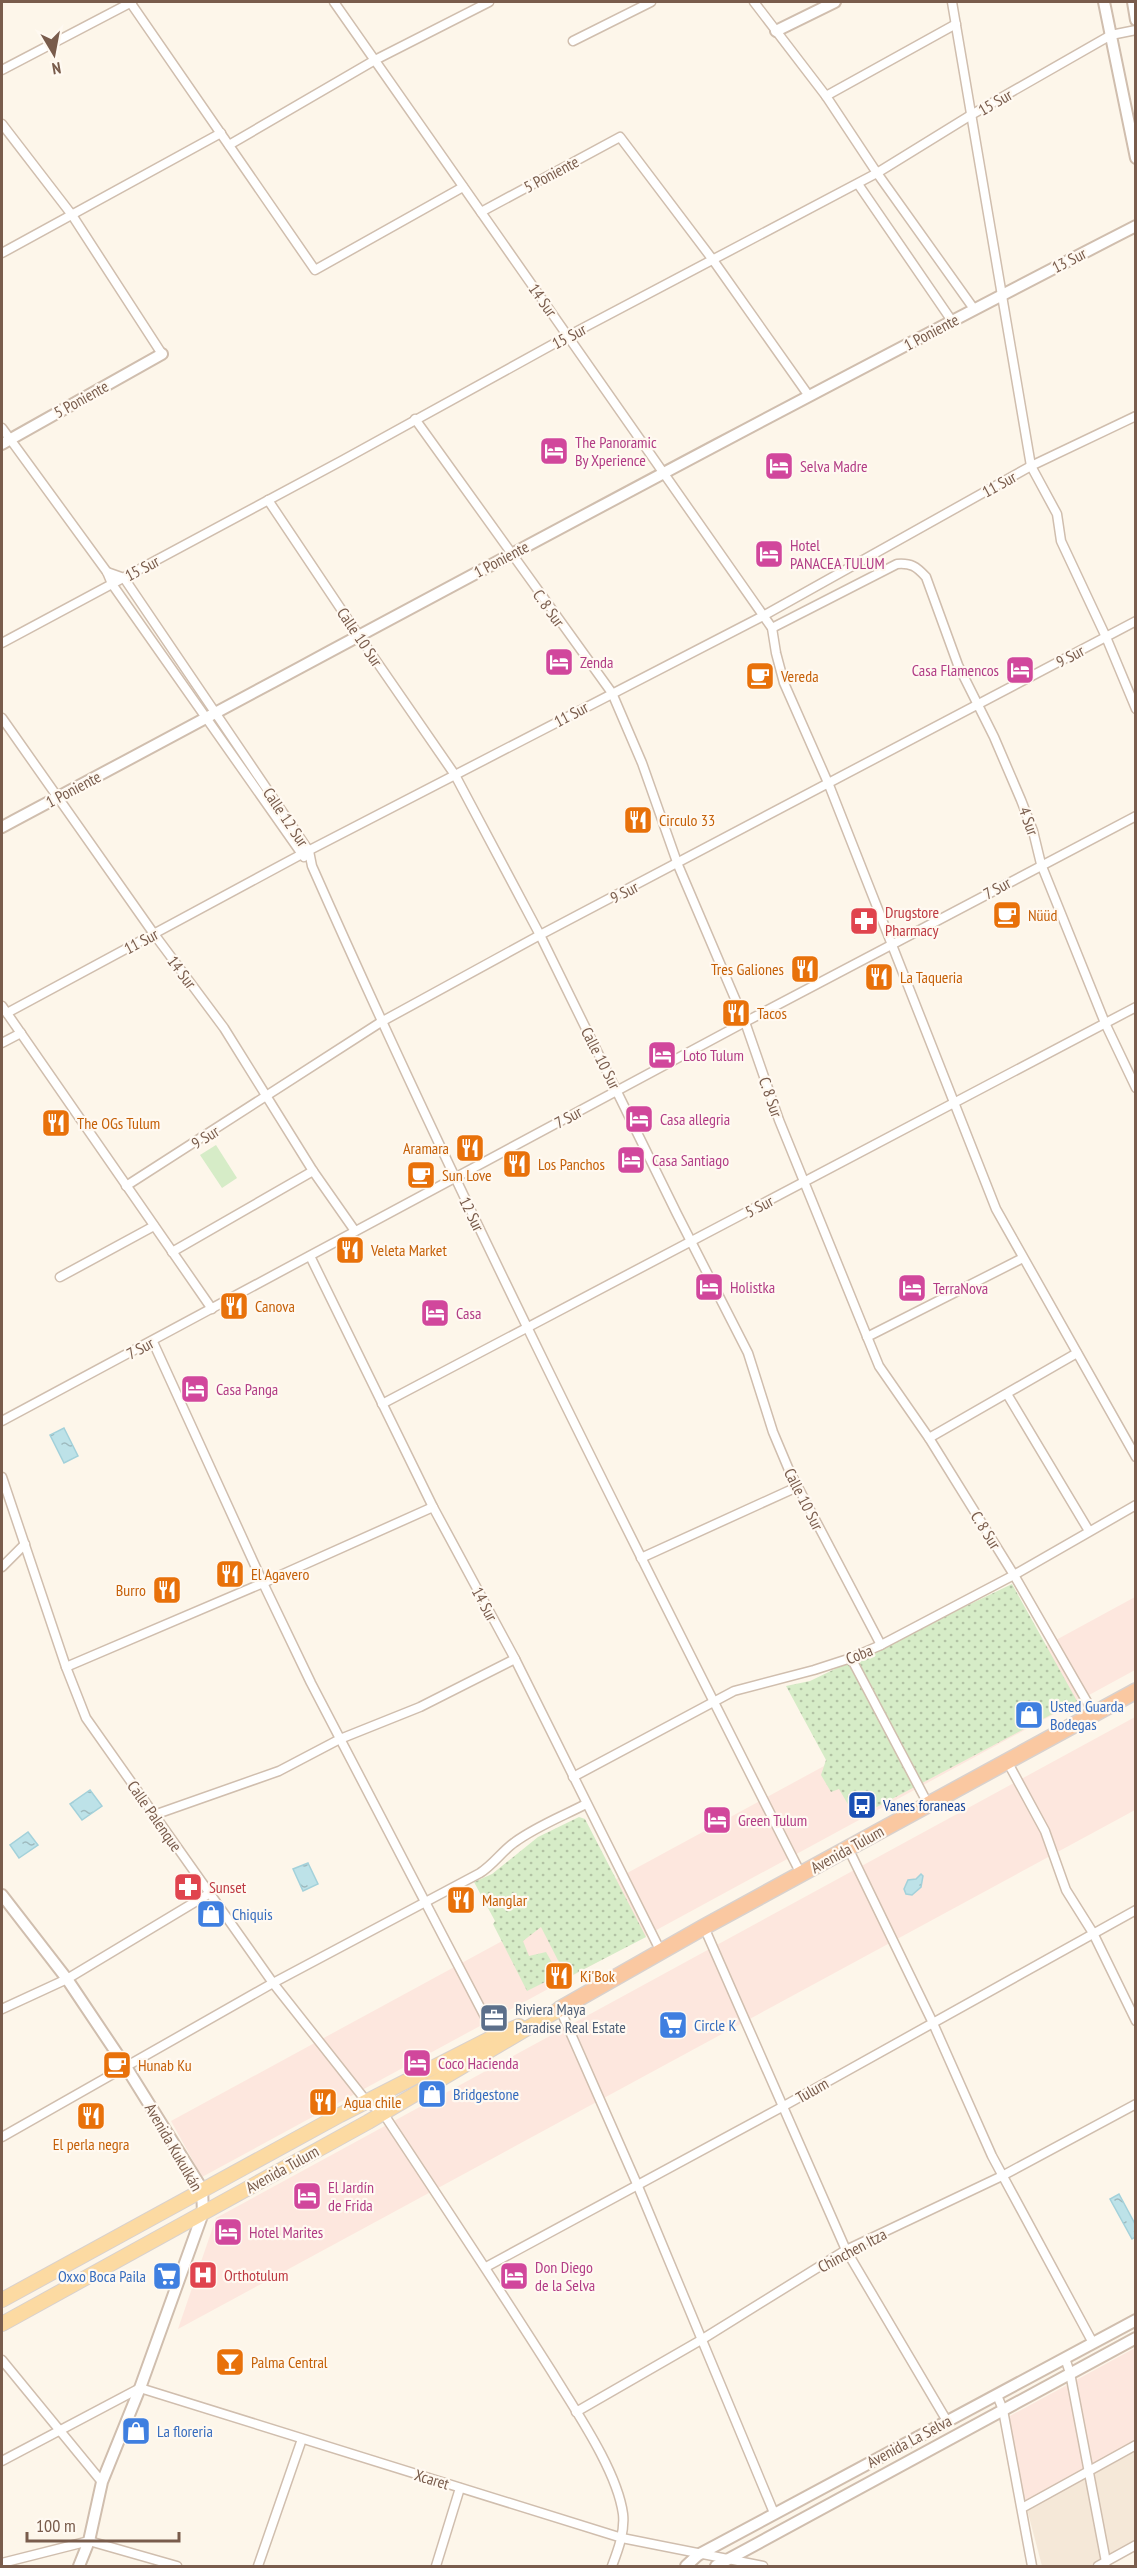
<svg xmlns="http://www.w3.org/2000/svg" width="1137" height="2568" viewBox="0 0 1137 2568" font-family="'PT Sans Narrow',sans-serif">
  <defs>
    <pattern id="grass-dots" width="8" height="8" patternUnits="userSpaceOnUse" patternTransform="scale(1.5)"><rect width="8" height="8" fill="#d6ecc7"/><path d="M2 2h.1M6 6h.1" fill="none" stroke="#b2c2a4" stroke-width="1.8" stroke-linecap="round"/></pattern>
    <pattern id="water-ripples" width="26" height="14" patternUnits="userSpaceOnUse" patternTransform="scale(1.5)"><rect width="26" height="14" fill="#bde2e8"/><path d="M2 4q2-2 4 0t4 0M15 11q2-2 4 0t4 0" fill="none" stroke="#9ebabe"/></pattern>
  </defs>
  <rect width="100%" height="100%" fill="#fdf6ea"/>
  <polygon fill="#f5e8d8" points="1135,2452 1135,2540 1090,2566 1042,2566 1027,2509"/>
  <g fill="#fde7de">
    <polygon points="1135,1597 1135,1670 202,2177 171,2121"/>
    <polygon points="1135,1717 1135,1810 178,2329 216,2218"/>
    <polygon points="1135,2348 1135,2442 1024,2503 1008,2417"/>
  </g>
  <g fill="url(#grass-dots)">
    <polygon points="1012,1584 1077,1701 856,1818 839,1789 831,1792 821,1775 826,1760 786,1686 810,1681"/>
    <polygon points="579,1817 585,1819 646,1937 567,1978 541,1927 523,1941 529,1956 546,1952 554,1966 547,1970 549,1980 527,1991 493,1924 495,1921 474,1882 492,1874 538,1837"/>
  </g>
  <polygon fill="#d6ecc7" points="216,1145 237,1178 222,1188 200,1155"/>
  <g fill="url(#water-ripples)" stroke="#a3d1da" stroke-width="1.5">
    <polygon points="64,1428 78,1456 64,1463 50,1435"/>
    <polygon points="90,1790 102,1806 82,1820 70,1804"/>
    <polygon points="28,1832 38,1845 19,1858 10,1845"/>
    <polygon points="308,1863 318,1884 303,1891 293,1869"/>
    <polygon points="921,1874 923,1876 921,1887 912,1895 906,1894 904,1889 908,1880 916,1879"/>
    <polygon points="1119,2194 1135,2224 1135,2237 1132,2239 1110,2199"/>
  </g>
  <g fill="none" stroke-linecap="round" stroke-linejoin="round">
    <g stroke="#d0beae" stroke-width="11">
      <g id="minor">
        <polyline points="130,2 315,270 463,187"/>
        <polyline points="334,2 772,628 776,653 784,683 829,785 996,1209 1136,1457"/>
        <polyline points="754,2 826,96 877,173 974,309"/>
        <polyline points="952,2 1031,466 1057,514 1061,541 1106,637 1136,709"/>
        <polyline points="573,41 651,2"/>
        <polyline points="2,70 132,2"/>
        <polyline points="826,96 956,24"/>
        <polyline points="2,124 72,215 162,354"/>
        <polyline points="229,145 375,60 489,2"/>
        <polyline points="858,184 952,321"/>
        <polyline points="481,212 620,137 713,260 809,396"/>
        <polyline points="2,253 221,133"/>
        <polyline points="415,419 612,693 642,763 678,865 745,1022 779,1120 879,1366 929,1438 1014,1575 1094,1714"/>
        <polyline points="2,428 107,572 112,584 304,857"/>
        <polyline points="268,500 359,636 455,775 540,935 677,1214 748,1353 773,1432 789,1470 881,1645"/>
        <path d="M 107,572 L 124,578 L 309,851 L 312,866 C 463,1208 632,1541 801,1874"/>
        <path d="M 772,628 L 897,564 C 911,563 916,566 926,577 L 958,665 L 994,737 L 1021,800 L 1033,831 L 1041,864 L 1105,1023 L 1136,1088"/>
        <polyline points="2,643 343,460 568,336 877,173 971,115 1111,35 1136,30"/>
        <polyline points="2,718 154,934 224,1028 313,1171 355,1231"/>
        <polyline points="2,1006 212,1309"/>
        <polyline points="7,1013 302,854 763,616 1031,466 1136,416"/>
        <polyline points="2,1043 21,1033"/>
        <polyline points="126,1186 381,1022 540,935 1136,621"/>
        <polyline points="172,1252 313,1171"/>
        <polyline points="310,1256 433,1507 515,1659 661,1952"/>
        <polyline points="60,1277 154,1226"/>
        <polyline points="867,1337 1023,1258"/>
        <polyline points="153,1342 263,1583 311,1683 495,2036"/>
        <polyline points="1007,1394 1089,1531"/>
        <polyline points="382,1404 1136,1007"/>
        <polyline points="2,1421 745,1022 1136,816"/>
        <polyline points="929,1438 1077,1353"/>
        <path d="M 2,1477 L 66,1667 L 86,1718 L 273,1983 L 367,2102 L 383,2113 C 440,2199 497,2285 552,2372 C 575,2410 617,2470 623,2514 C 625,2532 618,2550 612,2566"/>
        <polyline points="641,1558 797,1487"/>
        <polyline points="2,1567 25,1544"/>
        <polyline points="851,1658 928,1804"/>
        <polyline points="66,1667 263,1583 433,1507"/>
        <polyline points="1007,1761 1045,1831 1066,1890 1093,1933 1136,2021"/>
        <polyline points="573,1777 734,1691 814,1670 851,1658 881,1645 1014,1575 1136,1505"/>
        <polyline points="154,1815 279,1771 340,1739 420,1707 515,1659"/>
        <polyline points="848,1848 932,2021 992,2156 1093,2343"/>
        <polyline points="704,1927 846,2250 947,2421"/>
        <polyline points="2,2009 67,1979 210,1893"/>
        <polyline points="560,2009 637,2184 774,2513"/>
        <path d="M 2,2137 L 273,1983 L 480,1873 C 494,1864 502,1851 515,1842 C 537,1826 563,1816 586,1804"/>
        <polyline points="486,2267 782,2107 1136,1910"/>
        <polyline points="1065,2358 1070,2373 1106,2562"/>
        <polyline points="2,2360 102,2482"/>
        <polyline points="997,2395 1003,2410 1032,2566"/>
        <polyline points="576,2412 701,2340 846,2250 1002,2176 1136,2104"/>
        <polyline points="2,2461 140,2388 622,2538 763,2566"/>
        <polyline points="1022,2508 1136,2445"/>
        <polyline points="2,2563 89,2541 177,2566"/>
        <polyline points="258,2566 302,2439"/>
        <polyline points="436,2566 460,2488"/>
        <polyline points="1098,2566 1136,2545"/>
      </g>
    </g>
    <g stroke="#d0beae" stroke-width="14">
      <g id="tertiary">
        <polyline points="1104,2 1136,158"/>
        <polyline points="1133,2 1136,20"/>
        <polyline points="776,31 835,2"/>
        <polyline points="2,444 162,354"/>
        <path d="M 2,827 C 379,626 755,421 1136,226"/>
        <polyline points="2,1895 67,1979 126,2067 202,2189 203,2213 140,2388 102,2482 89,2541 79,2566"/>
        <polyline points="686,2566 698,2555 1136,2320"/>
        <polyline points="716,2566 1136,2338"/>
      </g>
    </g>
    <g stroke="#d9d1cd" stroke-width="16">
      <g id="primary">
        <polyline points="2,2300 340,2115 495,2036 519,2026"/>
        <polyline points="2,2324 368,2122 560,2009"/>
      </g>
    </g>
    <g stroke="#d9d1cd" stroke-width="18">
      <polyline id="trunk" points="560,2009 704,1927 1136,1691"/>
    </g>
    <use href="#minor" stroke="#fff" stroke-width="8"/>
    <use href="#tertiary" stroke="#fff" stroke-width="10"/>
    <use href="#primary" stroke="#fcdaa2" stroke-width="14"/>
    <use href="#trunk" stroke="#fac8a1" stroke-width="15"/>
  </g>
  <defs>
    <g id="hotel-square" transform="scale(1.5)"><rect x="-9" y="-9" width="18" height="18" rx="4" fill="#d1479c" stroke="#fff9f1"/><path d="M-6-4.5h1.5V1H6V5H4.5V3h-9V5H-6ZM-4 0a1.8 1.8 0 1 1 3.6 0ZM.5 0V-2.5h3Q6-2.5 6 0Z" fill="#fff"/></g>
    <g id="cafe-square" transform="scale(1.5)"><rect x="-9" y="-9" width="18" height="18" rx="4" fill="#e8710a" stroke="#fff9f1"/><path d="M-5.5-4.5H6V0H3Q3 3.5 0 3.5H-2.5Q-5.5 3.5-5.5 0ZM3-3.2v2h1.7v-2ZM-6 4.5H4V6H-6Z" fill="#fff"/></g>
    <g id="restaurant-square" transform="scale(1.5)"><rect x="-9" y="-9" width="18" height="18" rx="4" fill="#e8710a" stroke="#fff9f1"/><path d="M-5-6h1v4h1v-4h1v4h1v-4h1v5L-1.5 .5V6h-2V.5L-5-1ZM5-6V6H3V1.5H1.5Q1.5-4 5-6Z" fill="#fff"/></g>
    <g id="pharmacy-square" transform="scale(1.5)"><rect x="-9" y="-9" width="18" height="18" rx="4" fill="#e0444e" stroke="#fff9f1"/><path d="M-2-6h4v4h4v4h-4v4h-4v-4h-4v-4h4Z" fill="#fff"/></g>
    <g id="shop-square" transform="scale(1.5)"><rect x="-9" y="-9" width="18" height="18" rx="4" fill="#3f7fe0" stroke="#fff9f1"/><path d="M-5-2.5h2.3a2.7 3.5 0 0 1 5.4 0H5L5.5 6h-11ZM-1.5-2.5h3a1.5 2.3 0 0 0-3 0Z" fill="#fff"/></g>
    <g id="bus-square" transform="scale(1.5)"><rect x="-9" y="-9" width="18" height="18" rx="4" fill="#1a4fb4" stroke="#fff9f1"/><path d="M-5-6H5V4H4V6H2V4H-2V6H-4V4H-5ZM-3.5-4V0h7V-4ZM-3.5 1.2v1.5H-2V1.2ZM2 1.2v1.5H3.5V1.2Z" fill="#fff"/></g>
    <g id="office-square" transform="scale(1.5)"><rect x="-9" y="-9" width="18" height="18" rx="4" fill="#5c6f8a" stroke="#fff9f1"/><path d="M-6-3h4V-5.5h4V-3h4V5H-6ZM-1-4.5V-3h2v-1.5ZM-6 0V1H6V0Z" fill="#fff"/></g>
    <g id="supermarket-square" transform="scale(1.5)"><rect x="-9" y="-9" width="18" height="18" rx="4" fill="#3f7fe0" stroke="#fff9f1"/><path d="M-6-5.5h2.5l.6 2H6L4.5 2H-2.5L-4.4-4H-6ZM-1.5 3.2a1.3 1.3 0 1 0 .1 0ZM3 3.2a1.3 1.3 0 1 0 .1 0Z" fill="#fff"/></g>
    <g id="hospital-square" transform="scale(1.5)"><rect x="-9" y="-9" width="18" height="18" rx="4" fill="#e0444e" stroke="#fff9f1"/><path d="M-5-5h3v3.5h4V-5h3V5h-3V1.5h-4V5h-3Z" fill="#fff"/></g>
    <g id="bar-square" transform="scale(1.5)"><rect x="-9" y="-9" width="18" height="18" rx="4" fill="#e8710a" stroke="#fff9f1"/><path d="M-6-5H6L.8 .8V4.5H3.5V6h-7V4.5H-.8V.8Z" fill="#fff"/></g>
  </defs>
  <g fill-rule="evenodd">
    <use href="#hotel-square" x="554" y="451"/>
    <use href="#hotel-square" x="779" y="466"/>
    <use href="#hotel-square" x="769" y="554"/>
    <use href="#hotel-square" x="559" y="662"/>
    <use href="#hotel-square" x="1020" y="670"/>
    <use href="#cafe-square" x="760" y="676"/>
    <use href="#restaurant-square" x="638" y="820"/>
    <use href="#cafe-square" x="1007" y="915"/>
    <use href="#pharmacy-square" x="864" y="921"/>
    <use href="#restaurant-square" x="805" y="969"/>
    <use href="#restaurant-square" x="879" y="977"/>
    <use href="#restaurant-square" x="736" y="1013"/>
    <use href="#hotel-square" x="662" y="1055"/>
    <use href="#hotel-square" x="639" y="1119"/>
    <use href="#restaurant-square" x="56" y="1123"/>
    <use href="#restaurant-square" x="470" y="1148"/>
    <use href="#hotel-square" x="631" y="1160"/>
    <use href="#restaurant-square" x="517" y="1164"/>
    <use href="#cafe-square" x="421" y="1175"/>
    <use href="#restaurant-square" x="350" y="1250"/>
    <use href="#hotel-square" x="709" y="1287"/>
    <use href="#hotel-square" x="912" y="1288"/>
    <use href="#restaurant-square" x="234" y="1306"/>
    <use href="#hotel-square" x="435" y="1313"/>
    <use href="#hotel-square" x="195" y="1389"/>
    <use href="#restaurant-square" x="230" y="1574"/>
    <use href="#restaurant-square" x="167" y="1590"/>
    <use href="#shop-square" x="1029" y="1715"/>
    <use href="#bus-square" x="862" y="1805"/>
    <use href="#hotel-square" x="717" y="1820"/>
    <use href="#pharmacy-square" x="188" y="1887"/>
    <use href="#restaurant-square" x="461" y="1900"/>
    <use href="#shop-square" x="211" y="1914"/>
    <use href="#restaurant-square" x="559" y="1976"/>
    <use href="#office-square" x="494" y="2018"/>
    <use href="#supermarket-square" x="673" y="2025"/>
    <use href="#hotel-square" x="417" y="2063"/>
    <use href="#cafe-square" x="117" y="2065"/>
    <use href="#shop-square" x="432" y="2094"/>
    <use href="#restaurant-square" x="323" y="2102"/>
    <use href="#restaurant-square" x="91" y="2116"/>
    <use href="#hotel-square" x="307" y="2196"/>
    <use href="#hotel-square" x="228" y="2232"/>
    <use href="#hospital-square" x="203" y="2275"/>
    <use href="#supermarket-square" x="167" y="2276"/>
    <use href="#hotel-square" x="514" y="2276"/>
    <use href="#bar-square" x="230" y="2362"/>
    <use href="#shop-square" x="136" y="2431"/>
  </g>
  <g text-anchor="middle" stroke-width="4.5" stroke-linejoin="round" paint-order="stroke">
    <g font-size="16" fill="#795c4c" stroke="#fff9f1">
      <text transform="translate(995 102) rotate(-30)" y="6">15 Sur</text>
      <text transform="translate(551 174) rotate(-28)" y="6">5 Poniente</text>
      <text transform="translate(1069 260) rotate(-27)" y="6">13 Sur</text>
      <text transform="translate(543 300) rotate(55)" y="6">14 Sur</text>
      <text transform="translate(931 332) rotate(-28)" y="6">1 Poniente</text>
      <text transform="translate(569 336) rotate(-28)" y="6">15 Sur</text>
      <text transform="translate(81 399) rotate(-29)" y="6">5 Poniente</text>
      <text transform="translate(999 484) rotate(-29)" y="6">11 Sur</text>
      <text transform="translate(501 559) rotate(-28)" y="6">1 Poniente</text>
      <text transform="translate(142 568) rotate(-28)" y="6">15 Sur</text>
      <text transform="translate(549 608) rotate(54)" y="6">C. 8 Sur</text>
      <text transform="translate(360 637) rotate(56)" y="6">Calle 10 Sur</text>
      <text transform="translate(1070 656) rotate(-28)" y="6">9 Sur</text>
      <text transform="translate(571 714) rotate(-28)" y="6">11 Sur</text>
      <text transform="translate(73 789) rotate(-28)" y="6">1 Poniente</text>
      <text transform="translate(286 817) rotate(56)" y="6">Calle 12 Sur</text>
      <text transform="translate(1029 821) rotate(70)" y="6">4 Sur</text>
      <text transform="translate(997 888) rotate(-29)" y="6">7 Sur</text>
      <text transform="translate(624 892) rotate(-27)" y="6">9 Sur</text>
      <text transform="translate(141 941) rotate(-28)" y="6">11 Sur</text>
      <text transform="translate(182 972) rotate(53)" y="6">14 Sur</text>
      <text transform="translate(601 1058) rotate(63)" y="6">Calle 10 Sur</text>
      <text transform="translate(771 1097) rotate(71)" y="6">C. 8 Sur</text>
      <text transform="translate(568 1117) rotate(-28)" y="6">7 Sur</text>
      <text transform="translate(205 1137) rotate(-32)" y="6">9 Sur</text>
      <text transform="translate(759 1206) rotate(-27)" y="6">5 Sur</text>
      <text transform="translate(472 1214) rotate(64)" y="6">12 Sur</text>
      <text transform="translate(140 1348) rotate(-28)" y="6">7 Sur</text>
      <text transform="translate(804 1499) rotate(63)" y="6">Calle 10 Sur</text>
      <text transform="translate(986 1530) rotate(58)" y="6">C. 8 Sur</text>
      <text transform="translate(485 1604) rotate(62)" y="6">14 Sur</text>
      <text transform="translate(859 1654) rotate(-22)" y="6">Coba</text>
      <text transform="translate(155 1816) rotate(55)" y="6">Calle Palenque</text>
      <text transform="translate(847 1849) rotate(-29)" y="6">Avenida Tulum</text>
      <text transform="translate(812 2090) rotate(-30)" y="6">Tulum</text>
      <text transform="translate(174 2147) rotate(60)" y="6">Avenida Kukulkán</text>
      <text transform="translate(282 2169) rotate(-29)" y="6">Avenida Tulum</text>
      <text transform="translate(852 2250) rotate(-28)" y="6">Chinchen Itza</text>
      <text transform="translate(909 2441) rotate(-28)" y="6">Avenida La Selva</text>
      <text transform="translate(432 2479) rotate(17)" y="6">Xcaret</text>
    </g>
    <g font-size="16" fill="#b23c85" stroke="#fff9f1" text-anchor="start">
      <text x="575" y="448">The Panoramic<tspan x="575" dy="18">By Xperience</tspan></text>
      <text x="800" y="472">Selva Madre</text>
      <text x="790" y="551">Hotel<tspan x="790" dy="18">PANACEA TULUM</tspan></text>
      <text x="580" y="668">Zenda</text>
      <text x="999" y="676" text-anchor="end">Casa Flamencos</text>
      <text x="683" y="1061">Loto Tulum</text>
      <text x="660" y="1125">Casa allegria</text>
      <text x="652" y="1166">Casa Santiago</text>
      <text x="730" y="1293">Holistka</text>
      <text x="933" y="1294">TerraNova</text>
      <text x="456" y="1319">Casa</text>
      <text x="216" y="1395">Casa Panga</text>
      <text x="738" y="1826">Green Tulum</text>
      <text x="438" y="2069">Coco Hacienda</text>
      <text x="328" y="2193">El Jardín<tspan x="328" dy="18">de Frida</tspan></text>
      <text x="249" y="2238">Hotel Marites</text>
      <text x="535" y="2273">Don Diego<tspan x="535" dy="18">de la Selva</tspan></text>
    </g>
    <g font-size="16" fill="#c56008" stroke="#fff9f1" text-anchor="start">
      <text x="781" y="682">Vereda</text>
      <text x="659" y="826">Circulo 33</text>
      <text x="1028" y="921">Nüüd</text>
      <text x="784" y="975" text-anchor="end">Tres Galiones</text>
      <text x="900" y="983">La Taqueria</text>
      <text x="757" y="1019">Tacos</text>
      <text x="77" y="1129">The OGs Tulum</text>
      <text x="449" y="1154" text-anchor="end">Aramara</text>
      <text x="538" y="1170">Los Panchos</text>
      <text x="442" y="1181">Sun Love</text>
      <text x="371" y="1256">Veleta Market</text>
      <text x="255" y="1312">Canova</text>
      <text x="251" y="1580">El Agavero</text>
      <text x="146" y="1596" text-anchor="end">Burro</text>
      <text x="482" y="1906">Manglar</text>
      <text x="580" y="1982">Ki'Bok</text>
      <text x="138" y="2071">Hunab Ku</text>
      <text x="344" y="2108">Agua chile</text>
      <text x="91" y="2150" text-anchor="middle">El perla negra</text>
      <text x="251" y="2368">Palma Central</text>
    </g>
    <g font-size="16" fill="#be3a42" stroke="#fff9f1" text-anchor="start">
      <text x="885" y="918">Drugstore<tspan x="885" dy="18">Pharmacy</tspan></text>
      <text x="209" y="1893">Sunset</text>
      <text x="224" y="2281">Orthotulum</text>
    </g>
    <g font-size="16" fill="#366cbe" stroke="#fff9f1" text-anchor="start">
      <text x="1050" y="1712">Usted Guarda<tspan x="1050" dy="18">Bodegas</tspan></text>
      <text x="232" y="1920">Chiquis</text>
      <text x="694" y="2031">Circle K</text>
      <text x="453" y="2100">Bridgestone</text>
      <text x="146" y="2282" text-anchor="end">Oxxo Boca Paila</text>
      <text x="157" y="2437">La floreria</text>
    </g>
    <g font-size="16" fill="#164399" stroke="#fff9f1" text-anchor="start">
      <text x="883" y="1811">Vanes foraneas</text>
    </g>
    <g font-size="16" fill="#4e5e75" stroke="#fff9f1" text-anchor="start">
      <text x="515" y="2015">Riviera Maya<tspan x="515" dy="18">Paradise Real Estate</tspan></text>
    </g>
  </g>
  <rect width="1137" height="2568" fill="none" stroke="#795c4c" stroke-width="6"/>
  <g transform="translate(54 54) rotate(170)" stroke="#fff9f1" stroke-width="4.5" paint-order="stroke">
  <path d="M0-4.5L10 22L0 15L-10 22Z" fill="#795c4c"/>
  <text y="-9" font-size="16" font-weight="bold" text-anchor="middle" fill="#795c4c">N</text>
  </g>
  <path d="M27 2532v9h152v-9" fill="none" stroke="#795c4c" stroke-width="3"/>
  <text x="36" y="2532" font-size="18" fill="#795c4c" stroke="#fff9f1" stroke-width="4.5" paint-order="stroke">100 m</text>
</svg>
